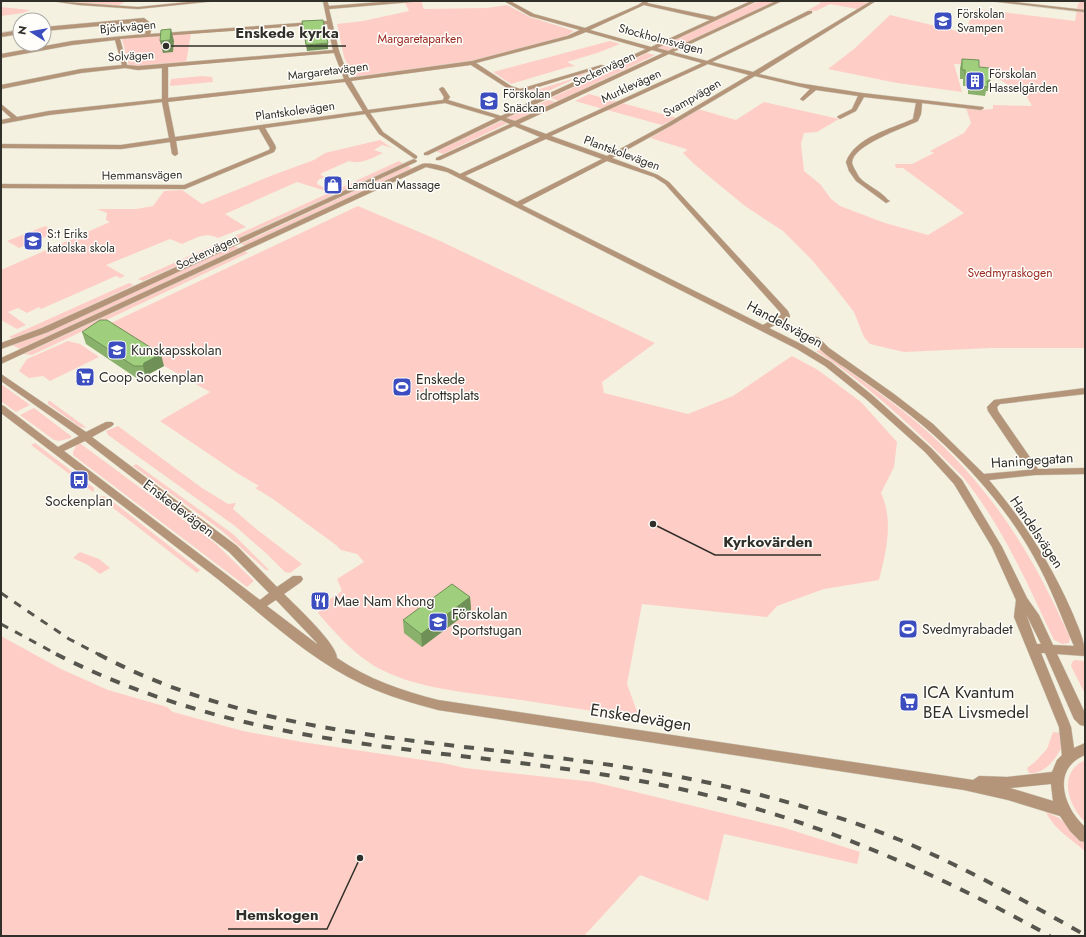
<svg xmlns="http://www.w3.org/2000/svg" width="1086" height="937" viewBox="0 0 1086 937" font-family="Jost,sans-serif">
  <rect width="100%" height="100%" fill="#f4f1e0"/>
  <g fill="#fecdc6">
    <polygon points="59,1 126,1 119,5 114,5"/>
    <polygon points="422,1 423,8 425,9 487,8 507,5 530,17 574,31 566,36 472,61 353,77 344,57 337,24 363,21 409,11 405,3"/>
    <polygon points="759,1 776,1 667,51 655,48"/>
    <polygon points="815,1 857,1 868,3 857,9 830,4 816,11 808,10 821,3"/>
    <polygon points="1081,1 1085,1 1085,348 991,348 904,352 870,344 864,337 854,312 833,285 811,259 783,231 745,206 694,164 683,153 687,150 686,149 650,138 698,109 736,120 764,102 839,119 817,132 804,133 801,144 804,171 820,184 831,199 840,206 885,223 928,235 964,213 903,168 896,168 895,164 912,164 934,153 930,151 964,133 971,123 966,108 976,110 993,109 993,105 1032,106 1027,97 977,65 954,64 962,92 897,83 828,69 854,49 890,15 965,33 973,11 978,9 1075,21 1078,4"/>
    <polygon points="1,7 30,10 23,13 1,16"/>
    <polygon points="191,33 186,63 136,67 129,66 122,39"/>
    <polygon points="610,41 620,44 597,53 567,62 575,66 568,67 511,84 493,72"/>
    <polygon points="647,53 655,55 559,101 551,98"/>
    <polygon points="598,68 540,95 535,93 540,91 526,90 534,88 540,89 575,78 571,76"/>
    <polygon points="202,76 212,77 213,82 170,86 171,79"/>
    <polygon points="589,94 618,102 603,109 575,101"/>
    <polygon points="548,100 556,102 514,121 507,118"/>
    <polygon points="622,103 677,118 662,125 607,110"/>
    <polygon points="501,121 508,123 443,154 436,151"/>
    <path d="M 380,140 L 392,148 L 382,145 L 374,150 L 383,153 C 372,158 361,165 349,161 L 320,174 L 324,177 L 318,180 L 317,184 L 329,190 L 326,191 L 297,182 L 225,214 L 246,227 L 218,238 C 206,231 194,239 182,244 L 170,239 L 106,265 L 125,276 L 120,278 L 116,276 L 41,309 L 39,307 L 27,313 L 18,308 L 8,312 L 26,325 L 17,329 L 1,320 L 1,270 L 110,222 L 106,220 L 107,213 L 97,209 L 136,209 L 153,206 L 164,191 L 182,190 L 202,204 L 273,175 L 314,160 L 325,153 Z"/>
    <polygon points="399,161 404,164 340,192 336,190"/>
    <polygon points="408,166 412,168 245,246 241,244"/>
    <polygon points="329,193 333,195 247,234 235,241 230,238"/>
    <path d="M 358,206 L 438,240 L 655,343 L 602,382 L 604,393 L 688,414 L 733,396 L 792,356 L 818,370 L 861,402 L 897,442 L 894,467 L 881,493 C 894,521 886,552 879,580 L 824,589 L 777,606 L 767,617 L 642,604 L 627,684 L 639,717 C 594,712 550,704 506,698 C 469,693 418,688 384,671 C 357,658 337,635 318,613 L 330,599 L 342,591 L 337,579 L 364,562 L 357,554 L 341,550 L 336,545 L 273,499 L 255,488 L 259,486 L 237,473 L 160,421 L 210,392 L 166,367 L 111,332 L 111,323 Z"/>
    <polygon points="45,226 57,232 19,248 7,241"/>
    <polygon points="223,241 229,243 143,281 138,279"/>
    <polygon points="234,246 239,248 20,349 12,345"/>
    <polygon points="243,250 248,253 32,355 24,354 230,258"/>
    <polygon points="129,283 134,285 36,331 13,339 9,337"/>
    <polygon points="68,341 80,344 99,357 50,381 43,376 29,378 19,371 27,359"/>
    <path d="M 820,350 C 857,377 896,403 930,434 C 995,493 1035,559 1070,638 L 1069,643 L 1062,644 L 1054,640 C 1027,583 1002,525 962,476 C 917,431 869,385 816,351 Z"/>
    <polygon points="1,384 30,405 16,412 1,401"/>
    <polygon points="48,401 50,401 87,428 80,427 48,404"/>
    <polygon points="34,408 71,436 71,438 59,441 54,440 20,415"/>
    <polygon points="118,426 202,488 228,504 236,503 233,509 255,528 302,564 290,573 285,572 267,554 235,526 108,435 106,431"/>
    <polygon points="35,443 94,488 94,491 93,492 89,489 31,445"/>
    <polygon points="77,444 81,444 216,544 254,581 247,587 73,455 73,452"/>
    <polygon points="136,464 233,534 269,570 266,570 222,531 133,466"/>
    <polygon points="104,496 116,504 200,570 197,573 99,497"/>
    <polygon points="80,552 99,559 110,568 100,574 88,565 73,558"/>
    <polygon points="1,636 61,669 108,690 167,707 173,712 243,731 302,742 443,763 465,768 594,782 785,828 860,852 857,864 724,834 708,901 640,875 584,936 1,936"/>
    <polygon points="1075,660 1085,661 1085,694 1071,666 1072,662"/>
    <path d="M 1053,732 L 1063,733 C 1063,737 1063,742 1062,746 C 1057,758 1044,775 1029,773 L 1027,768 L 1035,762 L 1047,749 Z"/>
    <path d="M 1085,760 L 1085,822 C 1068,805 1057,773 1085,760 Z"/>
    <path d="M 1046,812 L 1059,818 L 1085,840 L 1085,851 C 1072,840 1053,828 1046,812 Z"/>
  </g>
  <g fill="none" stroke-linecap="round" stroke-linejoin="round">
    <g stroke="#d1cebf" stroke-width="1">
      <g id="minor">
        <polygon points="51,1 138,7 198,1 216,1 138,9 79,5"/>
        <path d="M 323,1 L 327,1 L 329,6 L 394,1 L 414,1 L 412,2 L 329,9 L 339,51 L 349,78 L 472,61 L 567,36 L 580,30 L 530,16 L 504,1 L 510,1 L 534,14 L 585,28 L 638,5 L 644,1 L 649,1 L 647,3 L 715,17 L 751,1 L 757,1 L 657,48 L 668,51 L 776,1 L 782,1 L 673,52 L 707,61 L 808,11 L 812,11 L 812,13 L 712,62 L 753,72 L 871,1 L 876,1 L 759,74 L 798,83 L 862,93 L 983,107 L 984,108 L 981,110 L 922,103 L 921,114 L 918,121 C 904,128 852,145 852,163 C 853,167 857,173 859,177 C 867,186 880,190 888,200 L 890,201 L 886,203 L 856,181 L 849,171 L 846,162 C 855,137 891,129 913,119 L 916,103 L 864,97 L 856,111 L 840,119 L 837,117 L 838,116 L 852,109 L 858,96 L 816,90 L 803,101 L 800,99 L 810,89 L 755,76 L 672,125 L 612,158 L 658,175 L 669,182 L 788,311 L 790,316 L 789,318 L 769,328 L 803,345 L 831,362 L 872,395 L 931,448 L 962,480 L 1002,547 L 1027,598 L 1039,615 L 1053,645 L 1074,646 C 1061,616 1050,585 1034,557 C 1004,503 958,453 909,414 C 890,399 870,385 850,371 C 837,362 821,353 811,339 L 812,337 L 818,337 L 829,348 L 894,394 L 933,424 L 984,474 L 1028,470 L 988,411 L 987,407 L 994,400 L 1085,388 L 1085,394 L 1000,404 L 997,407 L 998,411 L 1038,469 L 1085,468 L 1085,474 L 1035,475 L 989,480 C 1024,522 1050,562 1072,612 C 1078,627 1085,640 1085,656 L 1057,654 L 1085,713 L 1085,726 L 1080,725 L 1074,719 L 1045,653 L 1041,653 L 1071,727 L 1074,748 L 1085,743 L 1085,755 C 1051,769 1063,807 1085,827 L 1085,842 L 1080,841 L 1070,831 L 1060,816 L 1008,800 L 964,790 L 438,710 C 412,703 388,696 364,685 C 306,658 259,611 210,573 C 140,519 71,466 1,413 L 1,405 L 4,406 L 58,447 L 79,436 L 1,381 L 1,374 L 86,432 L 106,422 L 112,422 L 114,424 L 112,426 L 92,437 L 237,546 L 277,587 L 293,576 L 301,576 L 303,579 L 301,582 L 284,594 C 296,606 337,644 337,658 C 368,679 402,691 438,700 L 973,780 L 979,776 L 1007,777 L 1052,772 L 1057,760 L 1062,755 L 1059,727 L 1014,617 L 1016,600 L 992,547 L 954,484 L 925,452 L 866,399 L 825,366 L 797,349 L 447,172 L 426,167 L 1,364 L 1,358 L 422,164 C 434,162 449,168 460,174 L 540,137 L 514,126 L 440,160 L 436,160 L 436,158 L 510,124 L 501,120 L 428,155 L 424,155 L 424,153 L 496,118 L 445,103 L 370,113 L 383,132 L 417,156 L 417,158 L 415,159 L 379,134 L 365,114 L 265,128 L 275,145 L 276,148 L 274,152 L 185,189 L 1,188 L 1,184 L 184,185 L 269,150 L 270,148 L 259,129 L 176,141 L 178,154 L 175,156 L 172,154 L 170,142 L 121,149 L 1,148 L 1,144 L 121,145 L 169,138 L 162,102 L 49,115 L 1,124 L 1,120 L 11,118 L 1,109 L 1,104 L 17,117 L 49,111 L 162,99 L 162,68 L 138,70 L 125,68 L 81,73 L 1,89 L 1,85 L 81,69 L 122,65 L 115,40 L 72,45 L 1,58 L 1,54 L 72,41 L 145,34 L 147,25 L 143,22 L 44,31 L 44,27 L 144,18 L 153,25 L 150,34 L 327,21 ZM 644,5 L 710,20 L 651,47 L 590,30 ZM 327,24 L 333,50 L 138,66 L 127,65 L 120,39 ZM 586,32 L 646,49 L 541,97 L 525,91 L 606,66 L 601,65 L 520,89 L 511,86 L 476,63 L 571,38 ZM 652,50 L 663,53 L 515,121 L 506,118 ZM 334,53 L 344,79 L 168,98 L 168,67 ZM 669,54 L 702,63 L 546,134 L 519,124 ZM 708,64 L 749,75 L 668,123 L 607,156 L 551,136 ZM 471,65 L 507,88 L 536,99 L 501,116 L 448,100 L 450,97 L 444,88 L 442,87 L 439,89 L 444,97 L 443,100 L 368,110 L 351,81 ZM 345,82 L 363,111 L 175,137 L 168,102 ZM 546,139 L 602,159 L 517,202 L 465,176 ZM 607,161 L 654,177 L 665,184 L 780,312 L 781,315 L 763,325 L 522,205 ZM 85,441 L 229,552 L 269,593 L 260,600 L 64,451 ZM 276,600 L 317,643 L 317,644 L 267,606 ZM 1026,614 L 1041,644 L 1037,644 ZM 1051,784 L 1053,801 L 1010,788 Z"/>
        <polygon points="989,1 1005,1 1085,10 1085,12"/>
        <polygon points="20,30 20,34 1,37 1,33"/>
        <polygon points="414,159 417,161 416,162 48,332 1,349 1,343 42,328"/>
      </g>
    </g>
    <use href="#minor" fill="#b49579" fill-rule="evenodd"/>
    <g stroke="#57564e" stroke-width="3" stroke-dasharray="8 8" stroke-linecap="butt">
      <polyline points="1,593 69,639 100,655"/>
      <polyline points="1,624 58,655"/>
    </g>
    <g stroke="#57564e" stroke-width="4" stroke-dasharray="10 10" stroke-linecap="butt">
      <path d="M 56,654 C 136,695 225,721 314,736 C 424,755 536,761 646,782 C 791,809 922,865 1050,936"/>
      <path d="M 98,654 C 271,746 471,739 660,773 C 741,788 823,809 900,840 C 964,867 1025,901 1085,935"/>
    </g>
  </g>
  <g fill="#89b16b">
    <polygon points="962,59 979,67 990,81 988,91 986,91 985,96 968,94 968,86 963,86 963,79 960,79 960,68"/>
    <polygon points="82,332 164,366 147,375 146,378 138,379 86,344"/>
    <polygon points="470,597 471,610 422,647 404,633 403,620"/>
  </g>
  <g fill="#6f9057">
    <polygon points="171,29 174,41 173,52 163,53 160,41"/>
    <polygon points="328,43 328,49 307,51 306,45"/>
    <polygon points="161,354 164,366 147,375 146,378 143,366 144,363"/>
    <polygon points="470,597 471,610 422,647 421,634"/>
  </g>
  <g fill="#9fce7c" stroke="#6f9057">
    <polygon points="323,20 328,43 306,45 302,21"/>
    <polygon points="171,29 170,40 160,41 161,30"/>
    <polygon points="962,59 979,60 979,67 989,68 990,81 987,81 988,87 971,85 971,77 965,76 965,70 962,70"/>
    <polygon points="100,320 107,320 161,354 144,363 143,366 134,366 82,332"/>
    <polygon points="452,584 470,597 421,634 403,620"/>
  </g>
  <defs>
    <g id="school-square" transform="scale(1)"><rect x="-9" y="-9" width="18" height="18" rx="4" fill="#3c4dc0" stroke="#fffefb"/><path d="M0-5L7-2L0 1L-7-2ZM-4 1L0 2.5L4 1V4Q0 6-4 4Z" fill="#fff"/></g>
    <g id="building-square" transform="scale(1)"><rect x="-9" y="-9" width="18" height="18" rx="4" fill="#3c4dc0" stroke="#fffefb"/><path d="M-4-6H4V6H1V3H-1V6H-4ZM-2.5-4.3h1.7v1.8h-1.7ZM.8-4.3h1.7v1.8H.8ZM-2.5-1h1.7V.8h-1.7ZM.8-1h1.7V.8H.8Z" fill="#fff"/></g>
    <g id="shop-square" transform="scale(1)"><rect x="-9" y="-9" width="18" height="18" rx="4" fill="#3c4dc0" stroke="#fffefb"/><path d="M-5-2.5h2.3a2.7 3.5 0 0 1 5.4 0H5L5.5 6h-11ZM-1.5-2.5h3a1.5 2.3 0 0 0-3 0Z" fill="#fff"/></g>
    <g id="supermarket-square" transform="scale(1)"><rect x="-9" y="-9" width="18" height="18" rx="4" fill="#3c4dc0" stroke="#fffefb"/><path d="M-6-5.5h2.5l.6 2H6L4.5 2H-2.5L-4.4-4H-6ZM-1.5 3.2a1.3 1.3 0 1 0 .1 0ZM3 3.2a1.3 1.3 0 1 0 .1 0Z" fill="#fff"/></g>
    <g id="stadium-square" transform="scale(1)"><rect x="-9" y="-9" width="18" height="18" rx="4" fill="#3c4dc0" stroke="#fffefb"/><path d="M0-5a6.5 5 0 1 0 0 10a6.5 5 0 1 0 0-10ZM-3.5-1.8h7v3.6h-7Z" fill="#fff"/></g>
    <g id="bus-square" transform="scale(1)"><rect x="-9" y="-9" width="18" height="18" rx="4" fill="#3c4dc0" stroke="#fffefb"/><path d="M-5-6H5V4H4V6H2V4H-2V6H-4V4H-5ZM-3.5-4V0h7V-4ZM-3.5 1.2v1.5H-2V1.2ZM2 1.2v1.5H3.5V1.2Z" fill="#fff"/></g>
    <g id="restaurant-square" transform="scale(1)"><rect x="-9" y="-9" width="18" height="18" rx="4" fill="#3c4dc0" stroke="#fffefb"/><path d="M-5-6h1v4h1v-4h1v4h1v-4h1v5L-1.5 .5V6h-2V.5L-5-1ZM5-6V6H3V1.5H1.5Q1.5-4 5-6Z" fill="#fff"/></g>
  </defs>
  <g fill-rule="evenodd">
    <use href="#school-square" x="943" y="21"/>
    <use href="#building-square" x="975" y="81"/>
    <use href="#school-square" x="489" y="101"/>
    <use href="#shop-square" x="333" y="185"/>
    <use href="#school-square" x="33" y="241"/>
    <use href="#school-square" x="117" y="350"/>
    <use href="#supermarket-square" x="85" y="377"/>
    <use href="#stadium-square" x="402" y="387"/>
    <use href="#bus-square" x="79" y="480"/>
    <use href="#restaurant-square" x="320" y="601"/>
    <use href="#school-square" x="438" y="622"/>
    <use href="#stadium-square" x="908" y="629"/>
    <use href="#supermarket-square" x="909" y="702"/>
  </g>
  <g text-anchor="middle" stroke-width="3" stroke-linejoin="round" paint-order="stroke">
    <g font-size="12" fill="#302f29" stroke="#fffefb" text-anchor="start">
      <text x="957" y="18">Förskolan<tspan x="957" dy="14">Svampen</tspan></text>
      <text x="989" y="78">Förskolan<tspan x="989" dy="14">Hasselgården</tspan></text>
      <text x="503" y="98">Förskolan<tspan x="503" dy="14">Snäckan</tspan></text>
      <text x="347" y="189">Lamduan Massage</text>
      <text x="47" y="238">S:t Eriks<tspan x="47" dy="14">katolska skola</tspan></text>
    </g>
    <g font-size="12" fill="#302f29" stroke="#fffefb">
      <text transform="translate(128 27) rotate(-5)" y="4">Björkvägen</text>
      <text transform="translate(661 39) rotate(15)" y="4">Stockholmsvägen</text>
      <text transform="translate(131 56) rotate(-3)" y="4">Solvägen</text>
      <text transform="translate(604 69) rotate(-25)" y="4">Sockenvägen</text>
      <text transform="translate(328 71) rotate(-7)" y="4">Margaretavägen</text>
      <text transform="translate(631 86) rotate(-25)" y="4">Murklevägen</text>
      <text transform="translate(692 98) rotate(-30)" y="4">Svampvägen</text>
      <text transform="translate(295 111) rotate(-8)" y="4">Plantskolevägen</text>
      <text transform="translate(622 153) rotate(20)" y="4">Plantskolevägen</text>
      <text transform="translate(142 175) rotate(-1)" y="4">Hemmansvägen</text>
      <text transform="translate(207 252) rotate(-25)" y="4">Sockenvägen</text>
    </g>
    <g font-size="12" fill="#9a2921" stroke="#fffefb">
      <text x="420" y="43">Margaretaparken</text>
      <text x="1010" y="277">Svedmyraskogen</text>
    </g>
    <g font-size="14" fill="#302f29" stroke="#fffefb">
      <text transform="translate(785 324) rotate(28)" y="5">Handelsvägen</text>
      <text transform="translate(1032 460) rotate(-4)" y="5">Haningegatan</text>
      <text transform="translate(179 508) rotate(37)" y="5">Enskedevägen</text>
      <text transform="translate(1037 532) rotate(56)" y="5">Handelsvägen</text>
    </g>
    <g font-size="14" fill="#302f29" stroke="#fffefb" text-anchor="start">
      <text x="131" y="355">Kunskapsskolan</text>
      <text x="99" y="382">Coop Sockenplan</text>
      <text x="416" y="384">Enskede<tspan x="416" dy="16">idrottsplats</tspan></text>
      <text x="79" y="506" text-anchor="middle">Sockenplan</text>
      <text x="334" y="606">Mae Nam Khong</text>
      <text x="452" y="619">Förskolan<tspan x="452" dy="16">Sportstugan</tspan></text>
      <text x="922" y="634">Svedmyrabadet</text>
    </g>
    <g font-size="17" fill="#302f29" stroke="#fffefb" text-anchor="start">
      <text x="923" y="698">ICA Kvantum<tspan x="923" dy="20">BEA Livsmedel</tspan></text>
    </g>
    <g font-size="17" fill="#302f29" stroke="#fffefb">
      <text transform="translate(641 717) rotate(9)" y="6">Enskedevägen</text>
    </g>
  </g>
  <path fill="none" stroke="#302f29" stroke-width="1.5" d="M166 46L227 46H346M653 524L715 555H821M360 858L327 929H228"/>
  <g fill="#302f29" stroke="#fffefb" stroke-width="1.5">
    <circle cx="166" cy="46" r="4"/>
    <circle cx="653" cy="524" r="4"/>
    <circle cx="360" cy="858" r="4"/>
  </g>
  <g font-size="15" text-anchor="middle" font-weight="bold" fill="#302f29" stroke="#fffefb" stroke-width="3" stroke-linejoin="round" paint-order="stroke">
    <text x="287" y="38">Enskede kyrka</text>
    <text x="768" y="547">Kyrkovärden</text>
    <text x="277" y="920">Hemskogen</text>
  </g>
  <rect width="1086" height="937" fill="none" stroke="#302f29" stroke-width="4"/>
  <g transform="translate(32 32) rotate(281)"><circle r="19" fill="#fffefb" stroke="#acaba7"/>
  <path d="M0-3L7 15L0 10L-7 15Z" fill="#3c4dc0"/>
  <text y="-6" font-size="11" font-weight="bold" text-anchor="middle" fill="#302f29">N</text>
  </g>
</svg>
